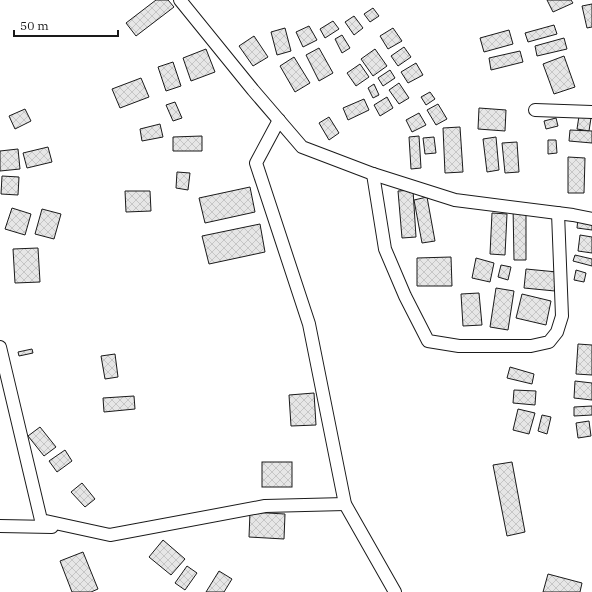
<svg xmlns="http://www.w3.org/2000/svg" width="592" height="592" viewBox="0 0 592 592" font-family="'IBM Plex Serif',serif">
  <defs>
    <pattern id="building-cross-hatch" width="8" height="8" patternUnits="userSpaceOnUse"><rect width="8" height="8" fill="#e6e6e6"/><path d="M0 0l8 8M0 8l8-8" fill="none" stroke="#c5c5c5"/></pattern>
  </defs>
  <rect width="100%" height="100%" fill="#fff"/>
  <g fill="url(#building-cross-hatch)" stroke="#1a1a1a">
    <polygon points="156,0 168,0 174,7 136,36 126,23"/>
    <polygon points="547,0 571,0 573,3 553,12"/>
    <polygon points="592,4 592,27 587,28 582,6"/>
    <polygon points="373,8 379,16 370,22 364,14"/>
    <polygon points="354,16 363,28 354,35 345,22"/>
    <polygon points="333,21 339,29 325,38 320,29"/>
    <polygon points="554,25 557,34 528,42 525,33"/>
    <polygon points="309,26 317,40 303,47 296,32"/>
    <polygon points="285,28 291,51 277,55 271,32"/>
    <polygon points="393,28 402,41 388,49 380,36"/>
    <polygon points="509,30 513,44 484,52 480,38"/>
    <polygon points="342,35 350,48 342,53 335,39"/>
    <polygon points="254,36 268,57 253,66 239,46"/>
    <polygon points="564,38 567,49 537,56 535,46"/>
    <polygon points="404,47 411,57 398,66 391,56"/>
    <polygon points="319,48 333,73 319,81 306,55"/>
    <polygon points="206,49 215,72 191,81 183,58"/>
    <polygon points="375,49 387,66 373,76 361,59"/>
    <polygon points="520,51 523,62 491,70 489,58"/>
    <polygon points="564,56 575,87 554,94 543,64"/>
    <polygon points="294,57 310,83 295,92 280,66"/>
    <polygon points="173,62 181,86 166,91 158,67"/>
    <polygon points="416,63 423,75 408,83 401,72"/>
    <polygon points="360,64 369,77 356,86 347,73"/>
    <polygon points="390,70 395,78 383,86 378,78"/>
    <polygon points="141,78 149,97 120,108 112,89"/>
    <polygon points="399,83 409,98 399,104 389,90"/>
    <polygon points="374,84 379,95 373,98 368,88"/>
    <polygon points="430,92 435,99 426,105 421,97"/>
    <polygon points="387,97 393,108 380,116 374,105"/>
    <polygon points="364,99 369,110 348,120 343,108"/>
    <polygon points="175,102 182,118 173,121 166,105"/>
    <polygon points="438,104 447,119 436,125 427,110"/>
    <polygon points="479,108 506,110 505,131 478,129"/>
    <polygon points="25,109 31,121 15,129 9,116"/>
    <polygon points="419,113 426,125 412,132 406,120"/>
    <polygon points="579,116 591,118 589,131 577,129"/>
    <polygon points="329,117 339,133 329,140 319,123"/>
    <polygon points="556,118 558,126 546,129 544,121"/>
    <polygon points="160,124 163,137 142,141 140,129"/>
    <polygon points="460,127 463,172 445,173 443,128"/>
    <polygon points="570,130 592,131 592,143 569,141"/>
    <polygon points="202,136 202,151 173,151 173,137"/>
    <polygon points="419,136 421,168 411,169 409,137"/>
    <polygon points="434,137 436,153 425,154 423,138"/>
    <polygon points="496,137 499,170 487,172 483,139"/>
    <polygon points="548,140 556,140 557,153 548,154"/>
    <polygon points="517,142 519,172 505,173 502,143"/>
    <polygon points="48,147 52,162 27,168 23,153"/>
    <polygon points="18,149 20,169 0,171 0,151"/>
    <polygon points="568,157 585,158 584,193 568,193"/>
    <polygon points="177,172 190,173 188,190 176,188"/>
    <polygon points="2,176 19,177 18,195 1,194"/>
    <polygon points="250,187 255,212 205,223 199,198"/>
    <polygon points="413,190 416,237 402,238 398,191"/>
    <polygon points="125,191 150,191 151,211 126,212"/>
    <polygon points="427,197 435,241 422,243 414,200"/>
    <polygon points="513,206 526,206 526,260 514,260"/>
    <polygon points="12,208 31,214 25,235 5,229"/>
    <polygon points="42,209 61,214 54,239 35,234"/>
    <polygon points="492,213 507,214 505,255 490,254"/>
    <polygon points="578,218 592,220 592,230 577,228"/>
    <polygon points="260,224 265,252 209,264 202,236"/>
    <polygon points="580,235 592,237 592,253 578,251"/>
    <polygon points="38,248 40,282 15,283 13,249"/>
    <polygon points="575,255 592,259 592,266 573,261"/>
    <polygon points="451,257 452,286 417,286 417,258"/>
    <polygon points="476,258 494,263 490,282 472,278"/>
    <polygon points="501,265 511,267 508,280 498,277"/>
    <polygon points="526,269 557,272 555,291 524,288"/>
    <polygon points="576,270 586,273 584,282 574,280"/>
    <polygon points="496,288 514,291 508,330 490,327"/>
    <polygon points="479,293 482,325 463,326 461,294"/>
    <polygon points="522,294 551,301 546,325 516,318"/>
    <polygon points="578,344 592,345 592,375 576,374"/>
    <polygon points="32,349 33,353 19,356 18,352"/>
    <polygon points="115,354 118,377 105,379 101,356"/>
    <polygon points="510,367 534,374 532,384 507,378"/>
    <polygon points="575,381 592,383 592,400 574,398"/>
    <polygon points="514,390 536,391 535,405 513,403"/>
    <polygon points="314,393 316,425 291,426 289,395"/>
    <polygon points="134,396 135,409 104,412 103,398"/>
    <polygon points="592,406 592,415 574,416 574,407"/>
    <polygon points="518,409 535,413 529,434 513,430"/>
    <polygon points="542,415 551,417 547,434 538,431"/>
    <polygon points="589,421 591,436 578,438 576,423"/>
    <polygon points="40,427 56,447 44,456 28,436"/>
    <polygon points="65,450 72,461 57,472 49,461"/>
    <rect x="262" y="462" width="30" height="25"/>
    <polygon points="512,462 525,532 507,536 493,465"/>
    <polygon points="82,483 95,499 85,507 71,492"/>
    <polygon points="250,512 285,514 284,539 249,537"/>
    <polygon points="163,540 185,559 171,575 149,557"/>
    <polygon points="83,552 98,589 91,592 72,592 60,561"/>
    <polygon points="187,566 197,573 185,590 175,583"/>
    <polygon points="219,571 232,579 224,592 206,592"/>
    <polygon points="548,574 582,583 580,592 543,592"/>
  </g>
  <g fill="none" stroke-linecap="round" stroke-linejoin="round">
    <g stroke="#1a1a1a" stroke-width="14">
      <g id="minor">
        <polyline points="180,0 253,90 302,147 373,174 455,200 573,215 592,219"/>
        <polyline points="535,110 592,112"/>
        <polyline points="279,120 256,163 309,324 345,504 395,592"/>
        <polyline points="373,174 385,249 405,296 428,341 459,346 531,346 549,342 557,332 562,316 558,213"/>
        <polyline points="0,347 41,520 110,535 265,506 345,504"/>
        <polyline points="0,526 52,527"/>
      </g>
    </g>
    <use href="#minor" stroke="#fff" stroke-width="12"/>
  </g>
  <path d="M14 30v6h104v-6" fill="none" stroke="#1a1a1a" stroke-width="2"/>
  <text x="20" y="30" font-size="12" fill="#1a1a1a" stroke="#ffffff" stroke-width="3" paint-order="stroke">50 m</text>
</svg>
